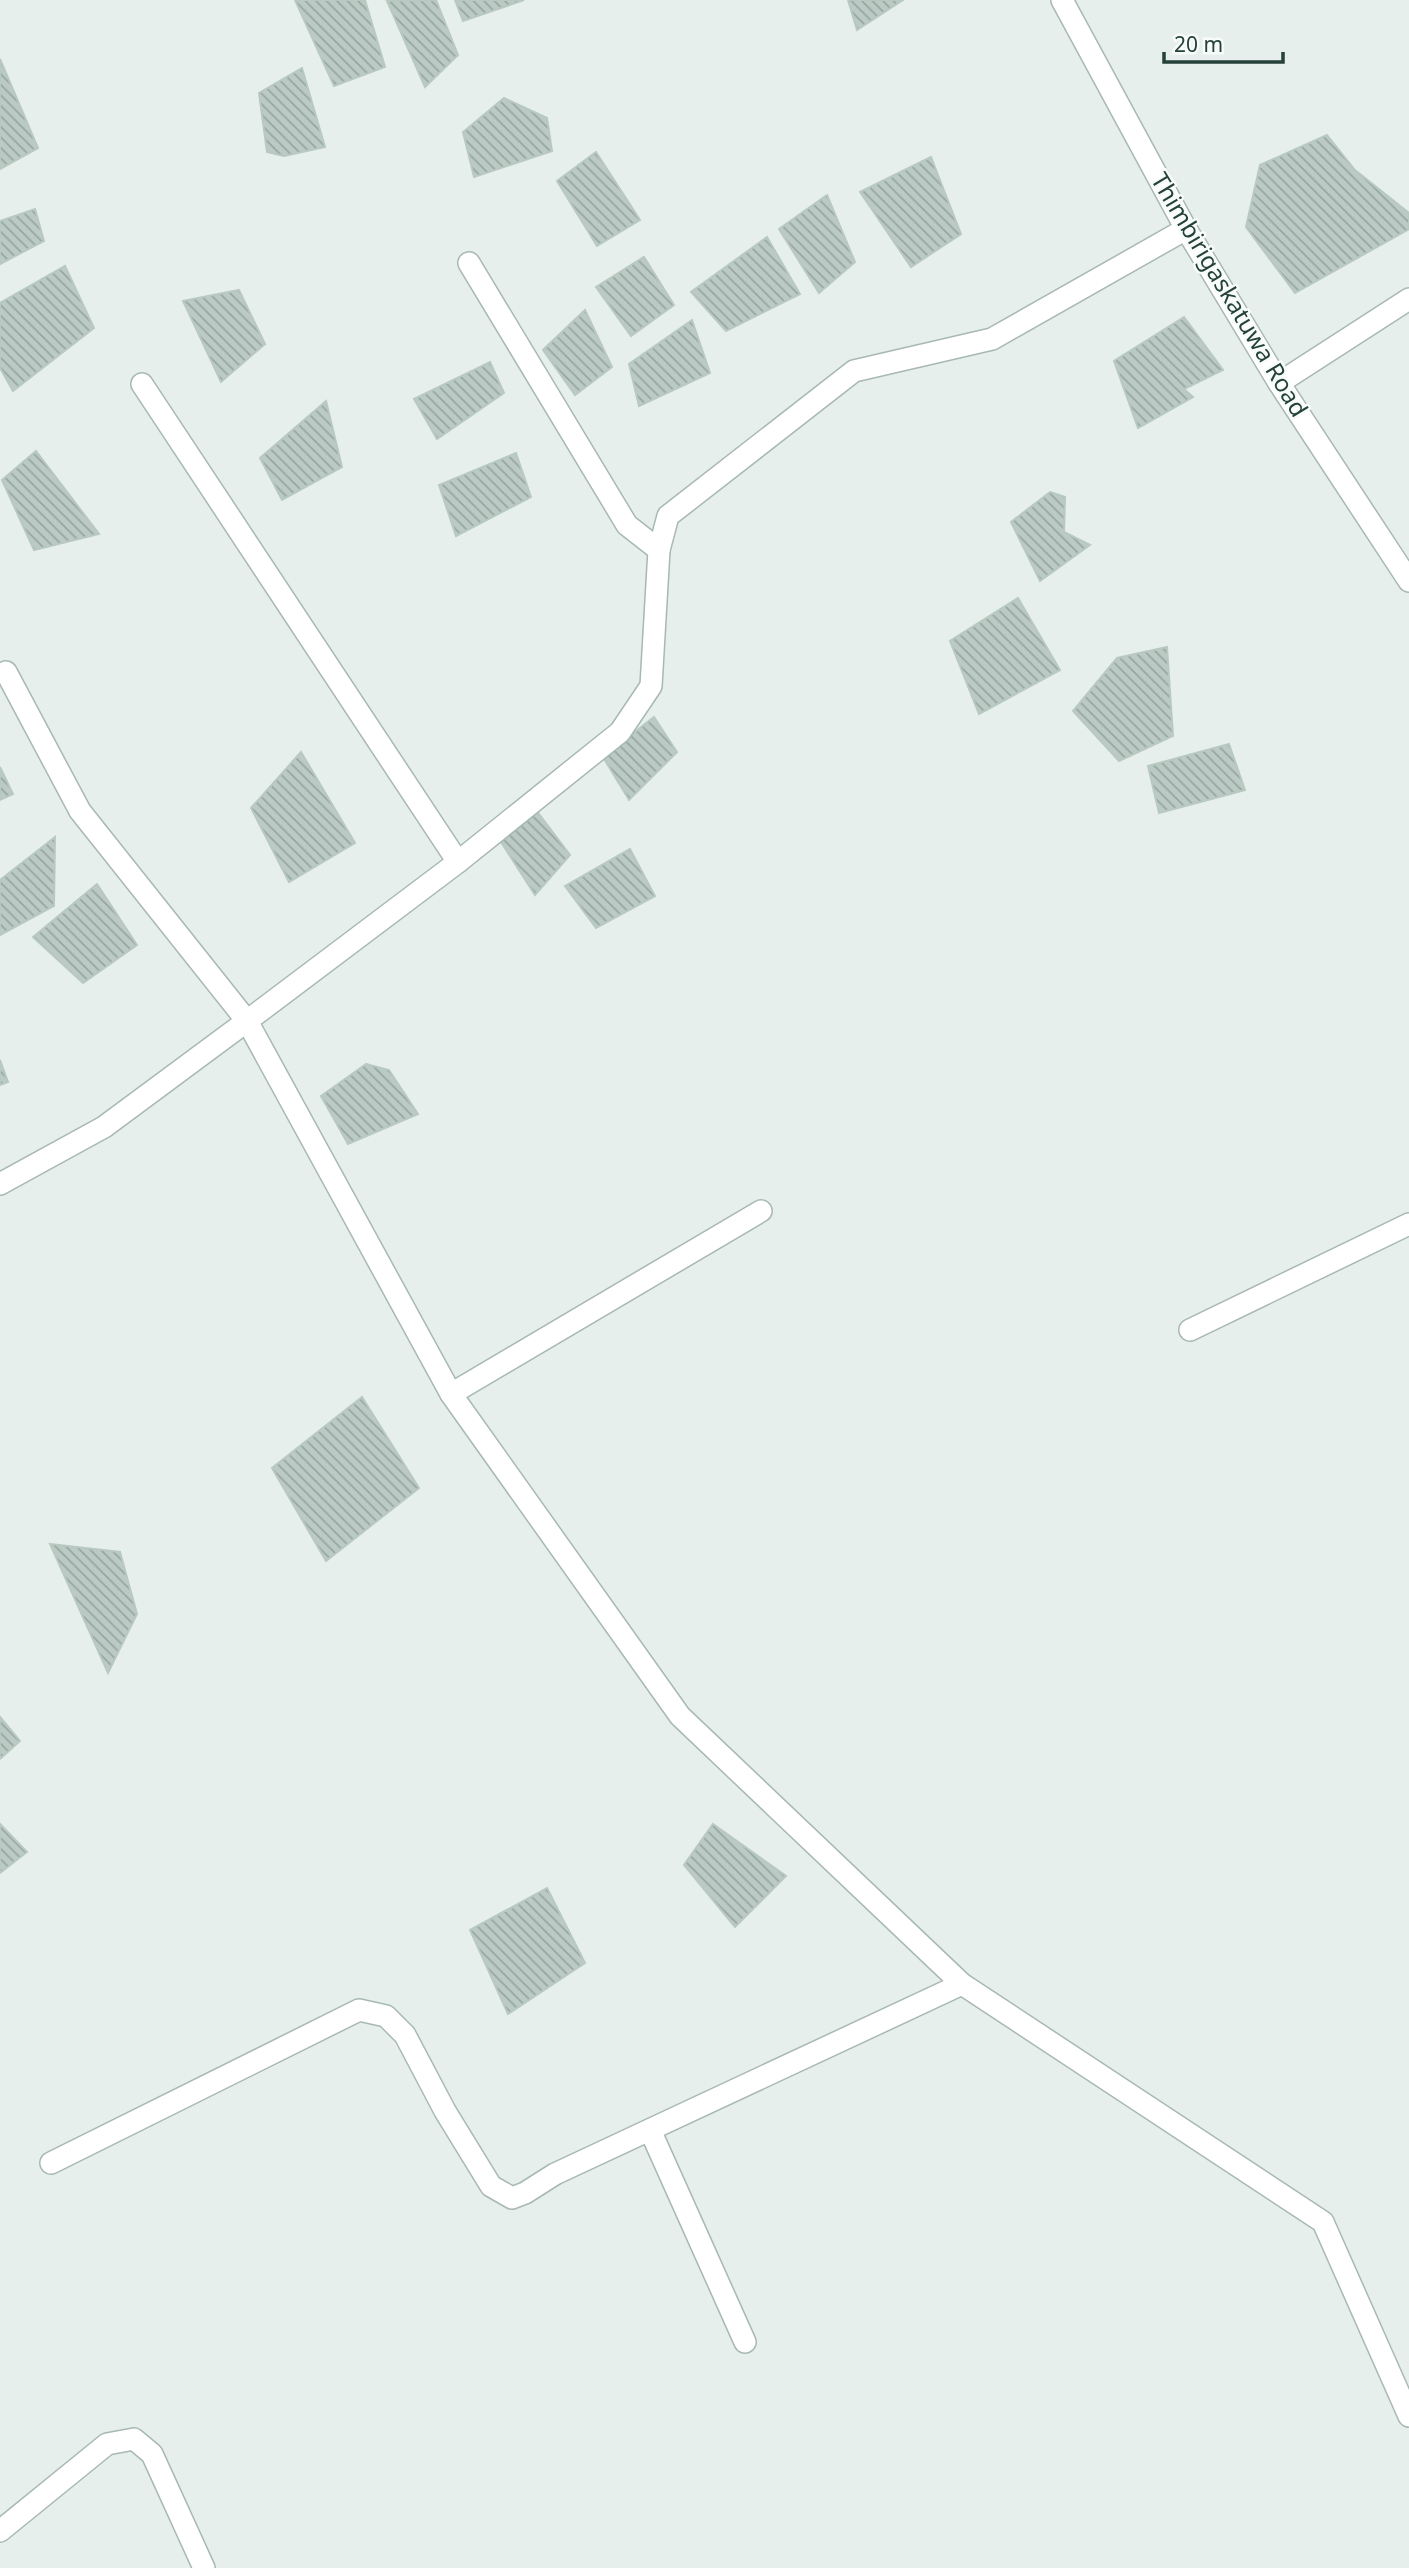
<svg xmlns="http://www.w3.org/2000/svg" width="1409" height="2568" viewBox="0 0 1409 2568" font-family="'Noto Sans',sans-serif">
  <defs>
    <pattern id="building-back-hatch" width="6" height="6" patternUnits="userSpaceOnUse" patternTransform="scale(1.75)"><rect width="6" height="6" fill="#bbcac4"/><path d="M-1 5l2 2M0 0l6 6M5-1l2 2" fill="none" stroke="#98a6a0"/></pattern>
  </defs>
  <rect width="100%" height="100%" fill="#e6efeb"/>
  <g fill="url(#building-back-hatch)" stroke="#b8c9c2" stroke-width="2">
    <polygon points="295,0 365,0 385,67 334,86"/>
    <polygon points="436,0 458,55 425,87 387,1"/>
    <polygon points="455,0 524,0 463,21"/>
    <polygon points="848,0 903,0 857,30"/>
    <polygon points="0,59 38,148 0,169"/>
    <polygon points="302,68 325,147 284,156 267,152 259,93"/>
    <polygon points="504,98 547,118 552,151 474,177 463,132"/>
    <polygon points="1327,135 1355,170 1409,213 1409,229 1295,293 1246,227 1260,165"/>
    <polygon points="596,152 640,220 597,246 557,181"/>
    <polygon points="931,157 961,234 911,267 860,192"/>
    <polygon points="827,195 855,262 819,293 779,229"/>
    <polygon points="35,209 44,241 0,264 0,221"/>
    <polygon points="767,237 800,294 726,331 691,292"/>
    <polygon points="644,257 674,305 631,336 596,287"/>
    <polygon points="65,266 94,328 13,391 0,368 0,303"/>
    <polygon points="239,290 265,344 221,382 183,301"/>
    <polygon points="585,310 612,367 575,395 543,350"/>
    <polygon points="1184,317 1223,370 1184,389 1193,397 1138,428 1114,361"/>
    <polygon points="692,320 710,373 639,406 629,364"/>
    <polygon points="490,362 504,393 437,439 414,399"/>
    <polygon points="326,401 342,467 282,500 260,458"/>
    <polygon points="36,451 99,534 34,550 2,480"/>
    <polygon points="516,453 531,497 456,536 439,485"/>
    <polygon points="1050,492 1065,497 1064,532 1090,545 1040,581 1011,522"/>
    <polygon points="1018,598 1060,670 979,714 950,641"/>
    <polygon points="1167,647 1173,736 1119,761 1073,711 1117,658"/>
    <polygon points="654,717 677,752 629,800 603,757"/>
    <polygon points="1229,744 1245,790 1159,813 1148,766"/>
    <polygon points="301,752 355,843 289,882 251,808"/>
    <polygon points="0,767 13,794 0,800"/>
    <polygon points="536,810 570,855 535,895 501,842"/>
    <polygon points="55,837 54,906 0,935 0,880"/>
    <polygon points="630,849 655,896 596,928 565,886"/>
    <polygon points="97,884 137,945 83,983 33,937"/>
    <polygon points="0,1060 8,1082 0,1085"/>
    <polygon points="366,1064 389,1070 418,1114 348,1144 321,1096"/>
    <polygon points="362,1397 419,1488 326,1561 272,1468"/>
    <polygon points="50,1544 120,1552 137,1614 108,1673"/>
    <polygon points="0,1717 20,1741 0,1759"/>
    <polygon points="0,1824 27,1852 0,1873"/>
    <polygon points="713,1824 786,1876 735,1927 684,1865"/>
    <polygon points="547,1888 585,1963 508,2014 470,1930"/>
  </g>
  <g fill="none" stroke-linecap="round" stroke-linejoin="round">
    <g stroke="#a8b8b2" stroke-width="24">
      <g id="minor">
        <polyline points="1062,0 1186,229 1279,383 1409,581"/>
        <polyline points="1186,229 992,339 854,371 668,516 659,550 651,686 620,732 458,862 247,1021 451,1394 680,1716 962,1984 1323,2222 1409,2416"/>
        <polyline points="469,263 627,525 659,550"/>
        <polyline points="1279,383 1409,299"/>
        <polyline points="142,384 458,862"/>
        <polyline points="0,1184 104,1127 247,1021 80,811 6,672"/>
        <polyline points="1190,1330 1409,1224"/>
        <polyline points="451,1394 761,1211"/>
        <polyline points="650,2130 745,2342"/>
        <polyline points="51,2163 359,2010 386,2016 405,2035 445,2111 491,2186 512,2198 525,2193 555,2174 962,1984"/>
        <polyline points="0,2531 107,2444 134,2439 152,2454 204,2568"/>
      </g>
    </g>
    <use href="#minor" stroke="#fff" stroke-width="21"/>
  </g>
  <g text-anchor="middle" stroke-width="5" stroke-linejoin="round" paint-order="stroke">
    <g font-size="24" fill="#24423a" stroke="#f7fbf9">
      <text transform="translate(1229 295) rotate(59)" y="8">Thimbirigaskatuwa Road</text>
    </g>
  </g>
  <path d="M1164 52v10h119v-10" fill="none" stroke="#24423a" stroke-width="3.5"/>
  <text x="1174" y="52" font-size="21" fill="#24423a" stroke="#f7fbf9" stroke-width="5" paint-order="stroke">20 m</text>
</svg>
